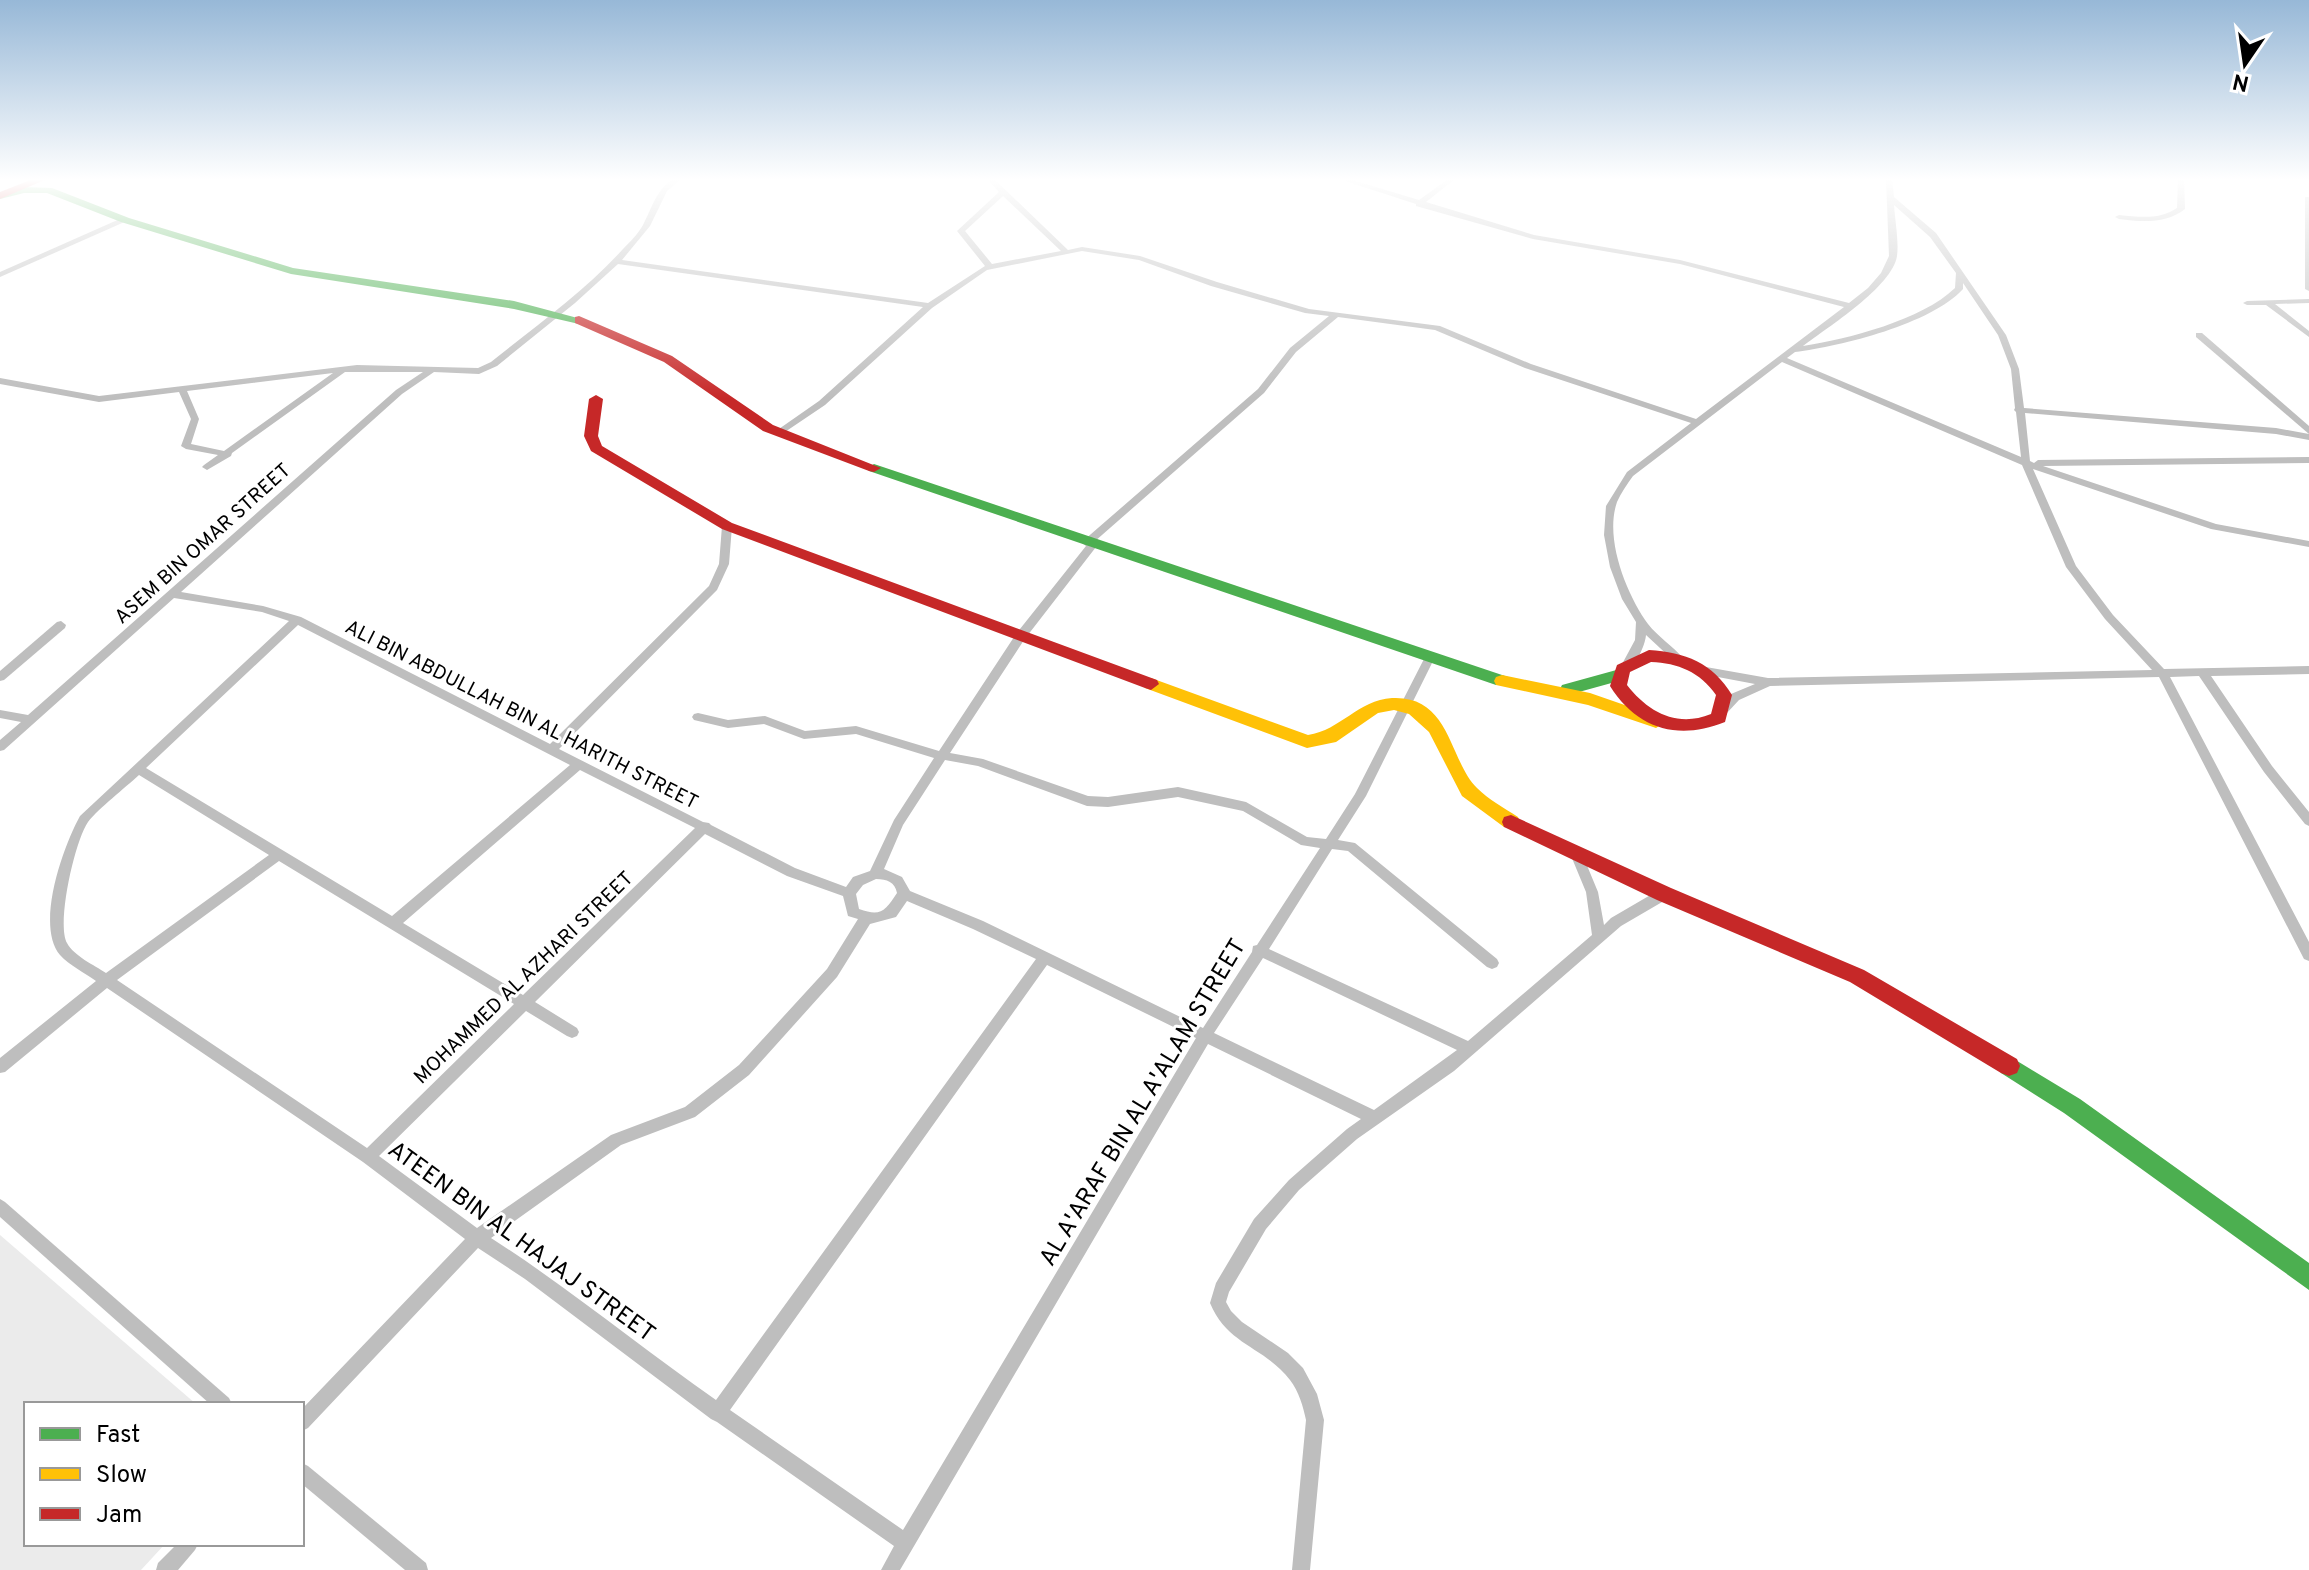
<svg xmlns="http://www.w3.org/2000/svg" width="2309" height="1570" viewBox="0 0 2309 1570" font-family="Overpass,sans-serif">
  <rect width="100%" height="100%" fill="#fff"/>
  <polygon fill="#ebebeb" points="0,1235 196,1404 26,1404 26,1544 165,1544 141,1570 0,1570"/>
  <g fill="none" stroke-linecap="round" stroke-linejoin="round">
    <g fill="#bebebe" fill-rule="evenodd">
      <path d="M 673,179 L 681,179 L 667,191 L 650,226 L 622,260 L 928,303 L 985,266 L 957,231 L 999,192 L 987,179 L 994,179 L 1068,250 L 1082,247 L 1140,256 L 1217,282 L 1309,309 L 1440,326 L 1531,364 L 1696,419 L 1844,307 L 1680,264 L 1533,239 L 1416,206 L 1416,204 L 1339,179 L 1349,179 L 1419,200 L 1448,179 L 1455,179 L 1426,202 L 1534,235 L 1680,260 L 1849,303 L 1868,288 L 1881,273 L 1889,256 L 1886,179 L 1892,179 L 1894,197 L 1936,233 L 2006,335 L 2019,369 L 2024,408 L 2276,428 L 2309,434 L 2309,440 L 2276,434 L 2025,413 L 2030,461 L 2034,463 L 2038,460 L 2309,457 L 2309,463 L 2043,466 L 2216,524 L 2309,541 L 2309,547 L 2211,529 L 2033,469 L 2076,566 L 2113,615 L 2164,669 L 2309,666 L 2309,674 L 2211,676 L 2272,766 L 2309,812 L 2309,826 L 2305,824 L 2264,772 L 2199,676 L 2170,677 L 2309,942 L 2309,961 L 2304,959 L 2159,677 L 1770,686 L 1739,700 L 1726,714 L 1722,715 L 1716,711 L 1731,694 L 1755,684 L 1702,674 L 1700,671 L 1706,667 L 1768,678 L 2152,670 L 2105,619 L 2066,567 L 2022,465 L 1782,362 L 1633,476 C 1627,484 1621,493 1617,502 C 1604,539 1627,595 1648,624 C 1658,637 1673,646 1683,658 L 1682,661 L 1674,661 L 1646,635 C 1645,646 1636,665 1627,670 L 1621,666 L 1635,640 L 1636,622 L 1622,599 L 1610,567 L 1604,535 L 1606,506 L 1627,472 L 1691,423 L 1525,368 L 1435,330 L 1338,317 L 1296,352 L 1264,393 L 1094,542 L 1097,545 L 1096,547 L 1024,640 L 950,753 L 983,759 L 1088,796 L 1108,797 L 1178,787 L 1246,802 L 1307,837 L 1326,839 L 1355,794 L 1425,657 L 1430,653 L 1435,657 L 1366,796 L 1338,840 L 1355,843 L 1497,959 L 1499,963 L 1497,967 L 1492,969 L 1487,967 L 1348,851 L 1332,849 L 1269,949 L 1468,1041 L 1592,935 L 1586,892 L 1569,851 L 1571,847 L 1579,847 L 1581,851 L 1598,892 L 1604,925 L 1611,918 L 1659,890 L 1664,889 L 1669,890 L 1670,894 L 1669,898 L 1621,926 L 1454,1071 L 1357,1139 L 1299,1190 L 1266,1229 L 1229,1292 L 1226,1302 L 1231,1311 L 1242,1322 L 1288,1353 L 1303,1368 L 1317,1394 L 1324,1420 L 1310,1570 L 1292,1570 L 1306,1420 C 1303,1406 1299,1392 1290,1380 C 1264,1346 1228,1346 1210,1303 L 1216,1283 L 1254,1219 L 1289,1180 L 1347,1129 L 1361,1119 L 1208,1044 L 900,1570 L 881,1570 L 894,1546 L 717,1422 L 711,1419 L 525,1279 L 478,1248 L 308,1428 L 302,1431 L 302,1409 L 465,1239 L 363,1162 L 107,988 L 5,1072 L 0,1073 L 0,1058 L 96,981 C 85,973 69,965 60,955 C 35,925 63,847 80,816 L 289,621 L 262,612 L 174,598 L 4,750 L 0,751 L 0,740 L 21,722 L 0,718 L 0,710 L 28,715 L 396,390 L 423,372 L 345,372 L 232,453 L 231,456 L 207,470 L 202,467 L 204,465 L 218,455 L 186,449 L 181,446 L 191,419 L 179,392 L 99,402 L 0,384 L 0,378 L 99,396 L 357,365 L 478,368 L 491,362 C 536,326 585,291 623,249 C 630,242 638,234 643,225 C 652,208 656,190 673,179 ZM 1003,196 L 1061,251 L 992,264 L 965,231 ZM 1894,205 L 1930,237 L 1956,273 L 1955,288 C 1922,320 1848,339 1803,346 C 1828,327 1892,287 1897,256 C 1899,242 1895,220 1894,205 ZM 1082,251 L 1139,260 L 1211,286 L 1305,313 L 1329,316 L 1290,348 L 1258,389 L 1083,541 L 1082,543 L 1086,546 L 1016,634 L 939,751 L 856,726 L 805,731 L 765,716 L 728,720 L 698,713 L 694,714 L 692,717 L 694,720 L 728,728 L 764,724 L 804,739 L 856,734 L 934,758 L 894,820 L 870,871 L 853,877 L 846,887 L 795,868 L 711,825 L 709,823 L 703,822 L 559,749 L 717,590 L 729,564 L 732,526 L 730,524 L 727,523 L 722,526 L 719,564 L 709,586 L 550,744 L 301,617 L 263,606 L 181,592 L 402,394 L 434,372 L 479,374 L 497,366 L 575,303 L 618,264 L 923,307 L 819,401 L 776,431 L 774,433 L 779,436 L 825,405 L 932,308 L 987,270 ZM 1963,283 L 1998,335 L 2011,369 L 2015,408 L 2014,410 L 2016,412 L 2021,457 L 1787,358 L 1795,352 C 1842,346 1931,324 1963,289 ZM 333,373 L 224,451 L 191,444 L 199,419 L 187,391 ZM 298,625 L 570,765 L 392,916 L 146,768 ZM 945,760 L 978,766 L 1087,806 L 1108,807 L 1178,797 L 1243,811 L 1301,845 L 1320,848 L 1257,945 L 1253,946 L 1252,952 L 1203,1028 L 983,921 L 910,891 L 902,877 L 884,869 L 903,825 ZM 580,770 L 695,828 L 523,995 L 403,923 ZM 139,775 L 269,855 L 106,973 C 94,965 74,956 67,943 C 56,924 75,840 88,822 C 99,808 125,788 139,775 ZM 705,834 L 787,876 L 843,896 L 848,916 L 858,919 L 827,969 L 739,1065 L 685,1107 L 611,1135 L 477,1228 L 379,1156 L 526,1011 L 567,1036 L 572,1038 L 577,1036 L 579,1032 L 577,1028 L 535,1002 ZM 279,861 L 514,1004 L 367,1148 L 117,980 ZM 876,879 C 887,879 895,882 897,893 C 885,911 881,917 859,909 L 856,894 L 863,885 ZM 907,901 L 973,929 L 1036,959 L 716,1400 C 640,1347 569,1288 491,1238 L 621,1145 L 695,1117 L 749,1075 L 837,977 L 870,924 L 896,917 ZM 1263,958 L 1457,1050 L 1374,1110 L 1214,1033 ZM 1047,965 L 1196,1038 L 903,1530 L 730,1410 Z"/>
      <path d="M 2178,179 L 2184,179 L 2185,209 C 2166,224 2142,222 2119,219 L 2115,217 L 2119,215 C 2139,217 2160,220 2177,208 Z"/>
      <polygon points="2305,197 2309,197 2309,291 2305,289"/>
      <polygon points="122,218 129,220 0,277 0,272"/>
      <polygon points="2309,299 2309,303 2275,304 2309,331 2309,337 2266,305 2247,305 2243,303 2247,301"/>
      <polygon points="2196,333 2202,333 2309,426 2309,434 2196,337"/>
      <polygon points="61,621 66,625 65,628 4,680 0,681 0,671 57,622"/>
      <polygon points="0,1199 5,1202 229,1398 232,1404 210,1404 0,1217"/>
      <polygon points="302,1463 308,1466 426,1563 428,1570 405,1570 302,1484"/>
      <polygon points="177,1544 198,1544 195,1550 178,1570 156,1570 158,1563"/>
    </g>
    <g fill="#4caf50" fill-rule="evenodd">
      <polygon points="24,187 52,188 129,218 293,268 514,301 585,320 579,324 514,309 291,274 121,222 47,193 24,193 0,199 0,193"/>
      <polygon points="874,464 1508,677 1510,681 1508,685 1496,685 869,471 867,468"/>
      <polygon points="1620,669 1626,671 1628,675 1626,679 1568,695 1560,689 1562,685"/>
      <polygon points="2009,1056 2080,1099 2309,1263 2309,1290 2064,1113 2001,1073 1998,1066 2001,1059"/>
    </g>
    <g fill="#ffc107" fill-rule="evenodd">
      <polygon points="1502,675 1590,693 1662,718 1665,722 1656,728 1588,705 1496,685 1494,681 1496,677"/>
      <path d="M 1151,678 L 1308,735 C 1341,730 1358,700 1392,698 C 1451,695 1449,761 1477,788 C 1488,799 1504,808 1518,817 L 1520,822 L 1518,827 L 1504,827 L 1462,796 L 1429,732 L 1409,714 L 1394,710 L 1378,713 L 1336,742 L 1307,748 L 1145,688 L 1143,684 L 1145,680 Z"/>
    </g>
    <g fill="#c62828" fill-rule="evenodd">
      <polygon points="33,179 47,179 0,199 0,192"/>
      <polygon points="579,316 672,356 773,425 881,468 874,472 869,471 763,431 664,362 575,323 575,317"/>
      <polygon points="596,395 603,399 598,436 602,446 732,523 1157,680 1159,684 1151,690 1145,688 722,529 591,451 584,436 589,399"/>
      <path d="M 1649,650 C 1685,652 1713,663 1732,695 L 1725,722 C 1678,741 1637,729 1610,686 L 1617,665 ZM 1651,662 C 1678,663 1700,672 1716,695 L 1711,714 C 1677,728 1648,712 1627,685 L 1630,672 Z"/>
      <polygon points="1511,815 1671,888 1864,970 2017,1059 2020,1066 2017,1073 2009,1076 2001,1073 1850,982 1657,900 1504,827 1502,822 1504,817"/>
    </g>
  </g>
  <linearGradient id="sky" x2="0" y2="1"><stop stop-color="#97b8d7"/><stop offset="0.45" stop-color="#fff"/><stop offset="1" stop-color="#fff" stop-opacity="0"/></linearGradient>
  <rect width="2309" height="399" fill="url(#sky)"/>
  <g text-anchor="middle" stroke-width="6" stroke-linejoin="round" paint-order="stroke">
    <g font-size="20" fill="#000" stroke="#fff">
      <text transform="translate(202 543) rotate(-42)" y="7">ASEM BIN OMAR STREET</text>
      <text transform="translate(522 714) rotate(27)" y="7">ALI BIN ABDULLAH BIN AL HARITH STREET</text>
      <text transform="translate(523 977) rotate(-44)" y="7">MOHAMMED AL AZHARI STREET</text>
    </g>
    <g font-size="24" fill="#000" stroke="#fff">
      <text transform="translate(1142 1102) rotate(-59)" y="8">AL A'ARAF BIN AL A'ALAM STREET</text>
      <text transform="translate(522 1241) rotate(36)" y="8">ATEEN BIN AL HAJAJ STREET</text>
    </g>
  </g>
  <rect x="24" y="1402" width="280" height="144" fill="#ffffff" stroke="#999999" stroke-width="2"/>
  <rect x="40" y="1428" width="40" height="12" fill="#4caf50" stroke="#999999" stroke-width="2"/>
  <text x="96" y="1442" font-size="24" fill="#000000">Fast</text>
  <rect x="40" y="1468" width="40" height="12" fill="#ffc107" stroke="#999999" stroke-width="2"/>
  <text x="96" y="1482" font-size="24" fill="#000000">Slow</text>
  <rect x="40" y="1508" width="40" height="12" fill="#c62828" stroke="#999999" stroke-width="2"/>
  <text x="96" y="1522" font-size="24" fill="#000000">Jam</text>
  <g transform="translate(2245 64) rotate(193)" stroke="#ffffff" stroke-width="6" paint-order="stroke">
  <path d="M0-6L14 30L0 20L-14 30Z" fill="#000000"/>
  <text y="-12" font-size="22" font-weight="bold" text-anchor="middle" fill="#000000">N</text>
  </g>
</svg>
